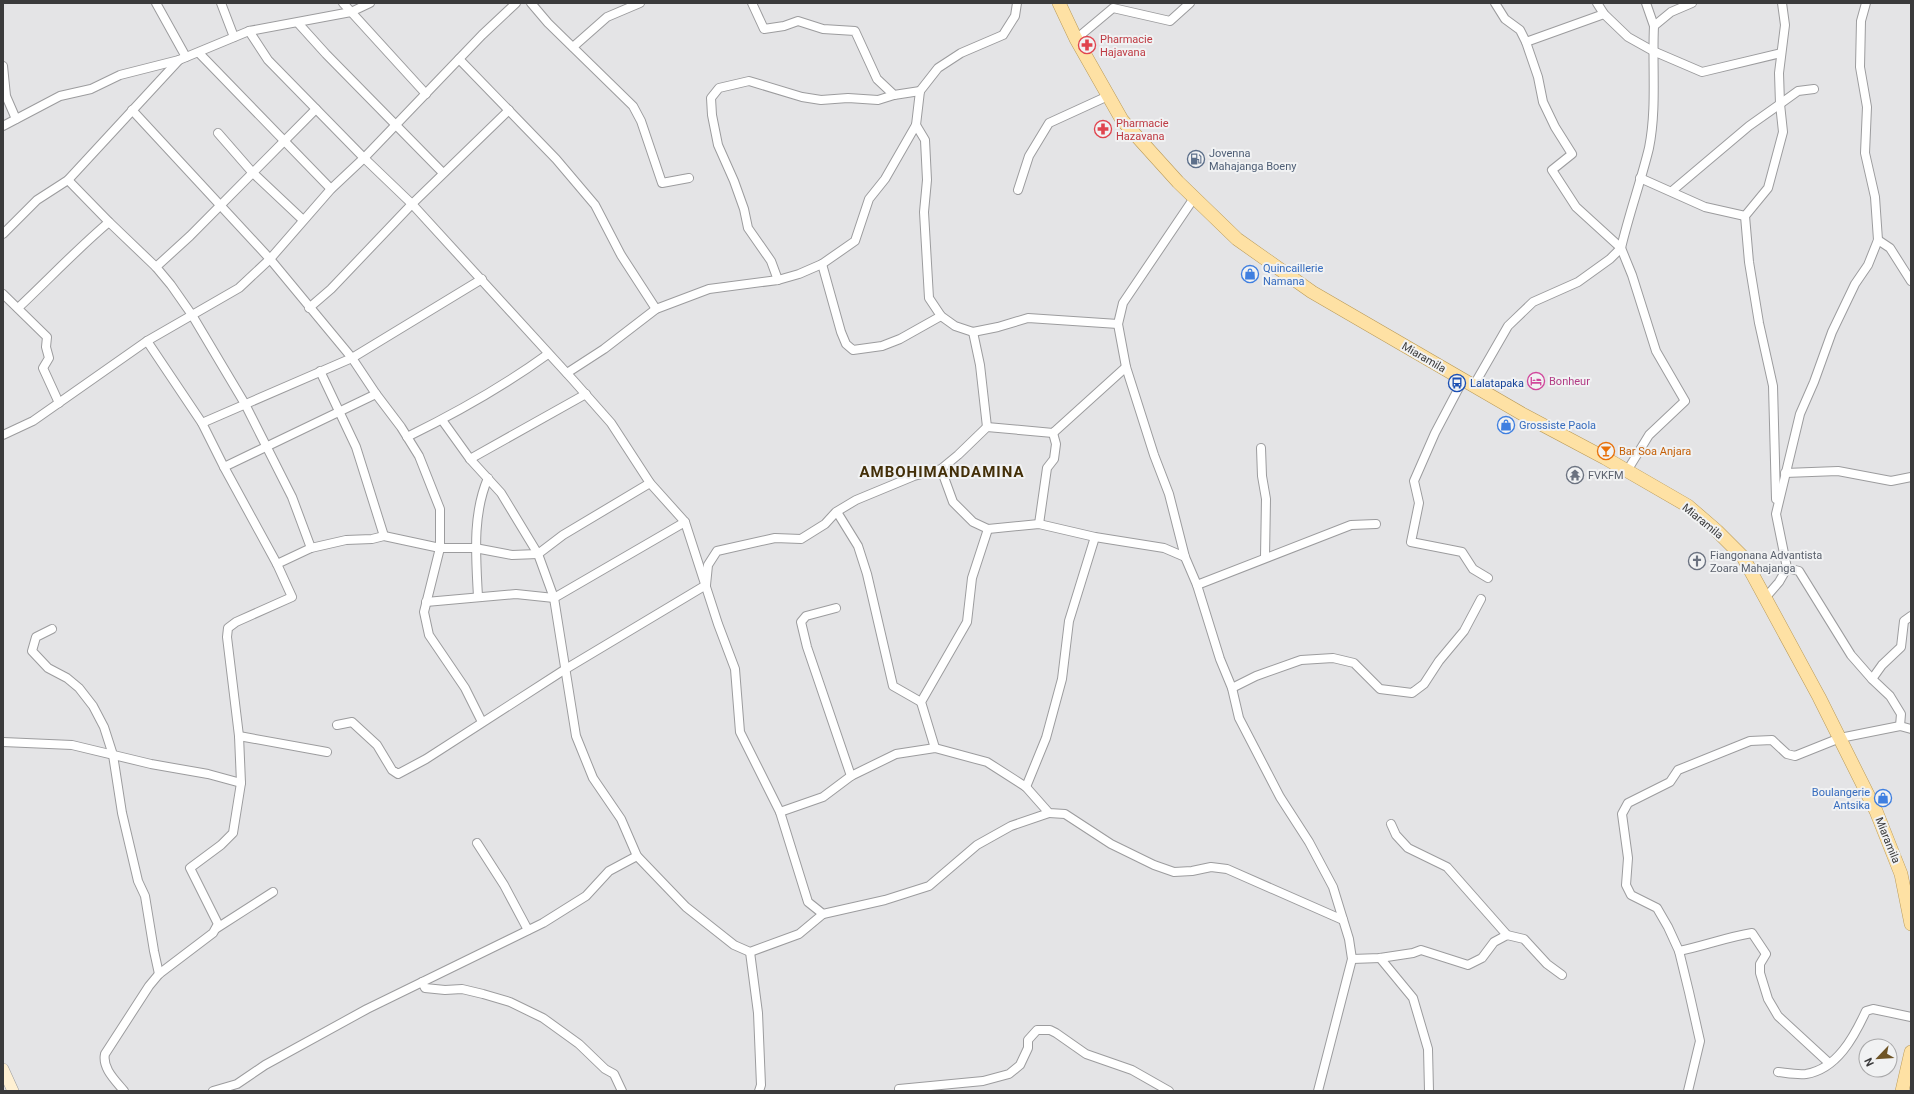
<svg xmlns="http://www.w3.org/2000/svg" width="1914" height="1094" viewBox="0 0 1914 1094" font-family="Roboto,sans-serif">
  <rect width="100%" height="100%" fill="#e4e4e6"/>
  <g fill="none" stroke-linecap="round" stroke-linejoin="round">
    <g stroke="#9c9c9e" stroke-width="10">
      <g id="street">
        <polyline points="156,3 186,57"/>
        <polyline points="221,3 234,37"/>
        <polyline points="343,3 426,94"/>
        <polyline points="531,3 548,23 633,106 641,121 662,183 689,178"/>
        <polyline points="752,3 764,29 784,26 798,21 823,29 855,31 877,79 894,95 920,91"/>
        <polyline points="1495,3 1505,19 1520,30 1526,42 1538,77 1543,102 1555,127 1572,154 1552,170 1576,207 1621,248 1632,275 1656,351 1685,401 1649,435 1627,471"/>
        <polyline points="1597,3 1604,14 1628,37 1653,51 1702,72 1781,53"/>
        <polyline points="1646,3 1654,26"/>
        <polyline points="298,23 326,54 443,173"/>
        <polyline points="249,31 268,60 364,158 412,204 573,380 611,423 650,483 685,522 718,624 735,669 740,732 780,812 808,902 823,914 885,900 929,886 977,845 1011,826 1049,813"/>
        <polyline points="1076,39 1113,8 1170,21 1190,3"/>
        <polyline points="1526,42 1604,14"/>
        <polyline points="573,47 607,17 640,3"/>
        <polyline points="199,53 331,189"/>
        <polyline points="459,59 556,159 595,205 621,255 656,309"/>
        <polyline points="3,66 6,96 16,119"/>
        <polyline points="132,110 270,259 352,358 376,394 401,427 419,456 440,509 440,548 424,612 429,635 465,688 482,722"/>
        <polyline points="916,125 925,140 927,180 924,212 929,298 941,316 955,326 973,332 998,327 1028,318 1118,324"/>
        <polyline points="3,126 60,96 91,89 120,75 179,60 249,31 351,12 370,3"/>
        <polyline points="218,133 252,172 303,220"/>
        <polyline points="1640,178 1705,207 1745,216"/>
        <polyline points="68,180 109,222 156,267 171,285 192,315 245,404 292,497 311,548"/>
        <polyline points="1018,190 1029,156 1049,123 1108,96"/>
        <polyline points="1672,191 1749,126 1780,104 1798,91 1814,89"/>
        <polyline points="1194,198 1123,303 1118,324 1126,367 1154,455 1169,494 1185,557 1197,585 1220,659 1232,688 1239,718 1280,797 1309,842 1333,887 1349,939 1352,959 1318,1091"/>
        <polyline points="3,234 37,200 68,180 179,60"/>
        <polyline points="1878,240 1890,248 1911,281"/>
        <polyline points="822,264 841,332 846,344 853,350 882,346 900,339 941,316"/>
        <polyline points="156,267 190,236 316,109"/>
        <polyline points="778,280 771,261 748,228 744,209 734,181 718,145 712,115 711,98 719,88 749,81 802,97 821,100 848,98 878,100 894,95"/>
        <polyline points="3,294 47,337 46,347 49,358 43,368 59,403"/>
        <path d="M 18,308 C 48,280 77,249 109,222"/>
        <polyline points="309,308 331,289 412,204 509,110"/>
        <polyline points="973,332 980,365 987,427"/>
        <polyline points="320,371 356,447 384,536"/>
        <polyline points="567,373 604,349 656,309 709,289 778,280 799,274 822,264 855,241 869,199 885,179 916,125 920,91 938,68 961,53 1003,35 1015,16 1017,3"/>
        <polyline points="1463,380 1435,433 1414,481 1419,503 1411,542 1462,552 1473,569 1488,578"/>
        <path d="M 1474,385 L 1508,326 L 1533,302 L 1578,282 L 1610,259 L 1621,248 C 1629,214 1641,181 1649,148 C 1657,108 1652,66 1654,26 L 1671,12 L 1692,3"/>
        <polyline points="442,420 470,459 501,493 538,554 554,598 576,736 593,778 621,819 637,856 686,907 734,945 750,952 799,934 823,914"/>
        <polyline points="202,423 352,358 482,279"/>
        <polyline points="3,435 33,421 147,341 239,288 270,259 331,189 364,158 482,35 516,3"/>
        <path d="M 407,437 C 456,413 504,386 548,354"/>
        <polyline points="1261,448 1262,476 1266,499 1265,557"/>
        <polyline points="470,459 586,394"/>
        <polyline points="224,467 376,394"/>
        <polyline points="941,469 953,502 973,522 988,529 1039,524 1095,537 1164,548 1185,557"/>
        <polyline points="1785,473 1838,471 1891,481 1911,477"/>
        <polyline points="1776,499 1773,386 1759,323 1749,262 1745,216 1768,188 1783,132 1780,104 1779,73 1785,25 1782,3"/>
        <polyline points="837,512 858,546 867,574 893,686 921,702"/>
        <polyline points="1039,524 1047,468 1054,459 1056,444 1053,433"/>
        <polyline points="277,564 311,548 346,540 372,539 384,536 440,548 475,548 512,555 538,554 563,535 650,483"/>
        <polyline points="1787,568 1799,571 1851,655 1872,679 1890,696 1901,714 1900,726"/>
        <polyline points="1197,585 1351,525 1376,524"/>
        <path d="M 478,597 C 476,557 472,515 488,478"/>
        <polyline points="1766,597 1779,582 1787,568 1776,514 1800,414 1814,382 1832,332 1855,284 1868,265 1878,240 1875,197 1865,153 1867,107 1860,67 1861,21 1866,3"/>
        <polyline points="426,602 516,594 554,598 685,522"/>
        <polyline points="836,608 806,616 801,622 807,647 851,776"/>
        <polyline points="52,629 36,637 32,651 48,668 67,678 79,688 93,706 104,727 113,755 122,813 138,881 145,896 154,951 159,974"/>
        <polyline points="1872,679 1882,665 1901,647 1904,621 1911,616"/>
        <polyline points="1232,688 1256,676 1301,660 1333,658 1354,663 1380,689 1412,693 1424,684 1439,661 1464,631 1481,599"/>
        <polyline points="337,725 352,722 377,745 392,770 398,774 426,759 564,670 706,585 708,565 717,551 775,538 801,539 825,524 836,512 856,500 914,476 941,469 958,455 987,427 1053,433 1126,367"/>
        <polyline points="239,736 327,752"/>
        <polyline points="3,742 72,745 151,764 208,774 241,783"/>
        <polyline points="935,748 921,702 967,622 972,578 988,529"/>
        <polyline points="1026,787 1046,738 1062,679 1069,621 1095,537"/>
        <polyline points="780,812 823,797 851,776 896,754 935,748 987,762 1026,787 1049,813 1065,814 1111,844 1154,865 1174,872 1192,871 1211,867 1227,869 1343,920"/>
        <polyline points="1391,824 1396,835 1408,848 1447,867 1507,935"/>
        <polyline points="477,843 504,885 528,930"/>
        <polyline points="217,928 273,892"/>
        <path d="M 1679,951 C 1704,946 1727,937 1752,933 L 1766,954 L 1760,964 L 1760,973 L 1768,999 L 1778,1016 L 1829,1063"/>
        <polyline points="750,952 758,1013 761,1085 759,1091"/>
        <polyline points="1380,958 1413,998 1428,1049 1429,1091"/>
        <polyline points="1352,959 1380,958 1413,953 1421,950 1468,965 1482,958 1494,942 1507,935 1524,939 1547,964 1562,975"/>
        <polyline points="422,982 425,988 445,990 462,989 483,994 510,1002 543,1018 579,1044 605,1069 614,1074 622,1091"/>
        <path d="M 1778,1072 C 1787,1073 1797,1075 1806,1074 C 1837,1069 1854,1037 1866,1011 L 1873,1009 L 1911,1017"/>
        <polyline points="899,1089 983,1081 1009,1074 1020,1065 1028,1048 1028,1040 1037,1030 1050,1030 1056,1033 1086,1054 1132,1070 1169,1091"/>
        <path d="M 124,1091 C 115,1080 102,1068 105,1054 L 149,986 L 159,974 L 213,933 L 218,924 L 190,868 L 221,845 L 233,833 L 241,783 L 239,736 L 227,637 L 228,628 L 236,622 L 292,597 L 277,564 L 224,467 L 202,423 L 147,341"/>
        <polyline points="213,1091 237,1084 265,1065 367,1009 543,923 586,896 609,871 637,856"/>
        <polyline points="1688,1091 1700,1041 1689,992 1679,951 1668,927 1657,908 1631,895 1626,885 1628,858 1622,814 1628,803 1670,782 1678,770 1750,741 1772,740 1787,754 1795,756 1840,738 1900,726 1911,729"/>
      </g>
    </g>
    <g stroke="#9c9c9e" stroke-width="12">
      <polyline id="secondary" points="3,1069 13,1091"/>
    </g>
    <g stroke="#b99a58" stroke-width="14">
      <g id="primary">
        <polyline points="1059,3 1076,39 1122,120 1178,182 1237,239 1312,292 1524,415 1605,458 1688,506 1717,531 1743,557 1819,697 1876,811 1901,874 1911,924"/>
        <polyline points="1902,1091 1911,1052"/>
      </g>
    </g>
    <use href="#street" stroke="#fff" stroke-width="8"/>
    <use href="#secondary" stroke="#fff0d2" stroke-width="11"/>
    <use href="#primary" stroke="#fee1a4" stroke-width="13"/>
  </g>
  <defs>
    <g id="pharmacy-ring" transform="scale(0.9)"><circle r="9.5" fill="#f1f2f3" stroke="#e0444e" stroke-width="1.5"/><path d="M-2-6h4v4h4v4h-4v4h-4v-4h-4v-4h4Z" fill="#e0444e"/></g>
    <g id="fuel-ring" transform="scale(0.9)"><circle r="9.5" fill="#f1f2f3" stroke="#5c6f8a" stroke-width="1.5"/><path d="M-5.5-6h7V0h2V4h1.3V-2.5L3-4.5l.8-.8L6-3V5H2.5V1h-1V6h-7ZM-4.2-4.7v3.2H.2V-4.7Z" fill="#5c6f8a"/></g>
    <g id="shop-ring" transform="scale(0.9)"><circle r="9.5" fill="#f1f2f3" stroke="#3f7fe0" stroke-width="1.5"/><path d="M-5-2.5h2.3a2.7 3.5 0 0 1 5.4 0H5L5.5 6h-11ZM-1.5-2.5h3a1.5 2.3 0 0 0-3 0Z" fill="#3f7fe0"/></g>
    <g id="hotel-ring" transform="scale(0.9)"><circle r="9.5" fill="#f1f2f3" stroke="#d1479c" stroke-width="1.5"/><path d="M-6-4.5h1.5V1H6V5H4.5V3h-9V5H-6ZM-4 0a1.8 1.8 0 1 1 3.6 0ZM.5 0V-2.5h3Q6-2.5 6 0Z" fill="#d1479c"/></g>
    <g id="bus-ring" transform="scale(0.9)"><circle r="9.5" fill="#f1f2f3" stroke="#1a4fb4" stroke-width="1.5"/><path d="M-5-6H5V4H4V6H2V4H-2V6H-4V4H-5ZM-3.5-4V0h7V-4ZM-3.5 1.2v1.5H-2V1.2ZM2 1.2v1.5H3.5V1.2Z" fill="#1a4fb4"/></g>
    <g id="bar-ring" transform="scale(0.9)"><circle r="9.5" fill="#f1f2f3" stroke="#e8710a" stroke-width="1.5"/><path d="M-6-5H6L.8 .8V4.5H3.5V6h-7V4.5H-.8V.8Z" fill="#e8710a"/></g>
    <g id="temple-ring" transform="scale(0.9)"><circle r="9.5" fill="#f1f2f3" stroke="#6b7280" stroke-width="1.5"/><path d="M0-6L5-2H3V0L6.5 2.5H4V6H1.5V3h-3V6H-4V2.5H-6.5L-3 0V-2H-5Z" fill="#6b7280"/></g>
    <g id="church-ring" transform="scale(0.9)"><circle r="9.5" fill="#f1f2f3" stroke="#6b7280" stroke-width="1.5"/><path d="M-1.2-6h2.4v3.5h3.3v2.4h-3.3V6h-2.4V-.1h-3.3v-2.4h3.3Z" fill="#6b7280"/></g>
  </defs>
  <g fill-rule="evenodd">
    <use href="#pharmacy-ring" x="1087" y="45"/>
    <use href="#pharmacy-ring" x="1103" y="129"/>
    <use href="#fuel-ring" x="1196" y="159"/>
    <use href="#shop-ring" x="1250" y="274"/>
    <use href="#hotel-ring" x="1536" y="381"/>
    <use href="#bus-ring" x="1457" y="383"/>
    <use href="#shop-ring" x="1506" y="425"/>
    <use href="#bar-ring" x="1606" y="451"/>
    <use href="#temple-ring" x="1575" y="475"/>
    <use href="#church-ring" x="1697" y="561"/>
    <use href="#shop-ring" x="1883" y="798"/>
  </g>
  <g text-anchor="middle" stroke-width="4" stroke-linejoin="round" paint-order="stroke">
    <g font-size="11" fill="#be3a42" stroke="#f1f2f3" text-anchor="start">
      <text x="1100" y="43">Pharmacie<tspan x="1100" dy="13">Hajavana</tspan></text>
      <text x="1116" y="127">Pharmacie<tspan x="1116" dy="13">Hazavana</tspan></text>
    </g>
    <g font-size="11" fill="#4e5e75" stroke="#f1f2f3" text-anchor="start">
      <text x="1209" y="157">Jovenna<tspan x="1209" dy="13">Mahajanga Boeny</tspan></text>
    </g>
    <g font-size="11" fill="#366cbe" stroke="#f1f2f3" text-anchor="start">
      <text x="1263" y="272">Quincaillerie<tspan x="1263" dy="13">Namana</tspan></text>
      <text x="1519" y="429">Grossiste Paola</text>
      <text x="1870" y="796" text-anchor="end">Boulangerie<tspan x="1870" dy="13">Antsika</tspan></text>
    </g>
    <g font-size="11" fill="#3a3a3b" stroke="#f1f2f3">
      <text transform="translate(1424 357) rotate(30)" y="4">Miaramila</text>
      <text transform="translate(1703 521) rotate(39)" y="4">Miaramila</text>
      <text transform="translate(1888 840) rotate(68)" y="4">Miaramila</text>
    </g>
    <g font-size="11" fill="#b23c85" stroke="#f1f2f3" text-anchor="start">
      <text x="1549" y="385">Bonheur</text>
    </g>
    <g font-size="11" fill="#164399" stroke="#f1f2f3" text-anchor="start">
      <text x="1470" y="387">Lalatapaka</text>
    </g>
    <g font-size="11" fill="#c56008" stroke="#f1f2f3" text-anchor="start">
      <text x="1619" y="455">Bar Soa Anjara</text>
    </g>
    <g font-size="11" fill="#5b616d" stroke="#f1f2f3" text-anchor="start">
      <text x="1588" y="479">FVKFM</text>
      <text x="1710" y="559">Fiangonana Advantista<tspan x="1710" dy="13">Zoara Mahajanga</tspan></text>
    </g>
    <g font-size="15" font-weight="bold" letter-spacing="1" fill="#432f08" stroke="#f1f2f3">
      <text x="942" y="477">AMBOHIMANDAMINA</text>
    </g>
  </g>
  <rect width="1914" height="1094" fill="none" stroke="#3a3a3b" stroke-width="8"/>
  <g transform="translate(1878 1058) rotate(245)"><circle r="19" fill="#f1f2f3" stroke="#a8a8a9"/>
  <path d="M0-3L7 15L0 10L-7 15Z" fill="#6f5526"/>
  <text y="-6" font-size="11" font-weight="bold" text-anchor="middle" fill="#3a3a3b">N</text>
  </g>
</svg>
